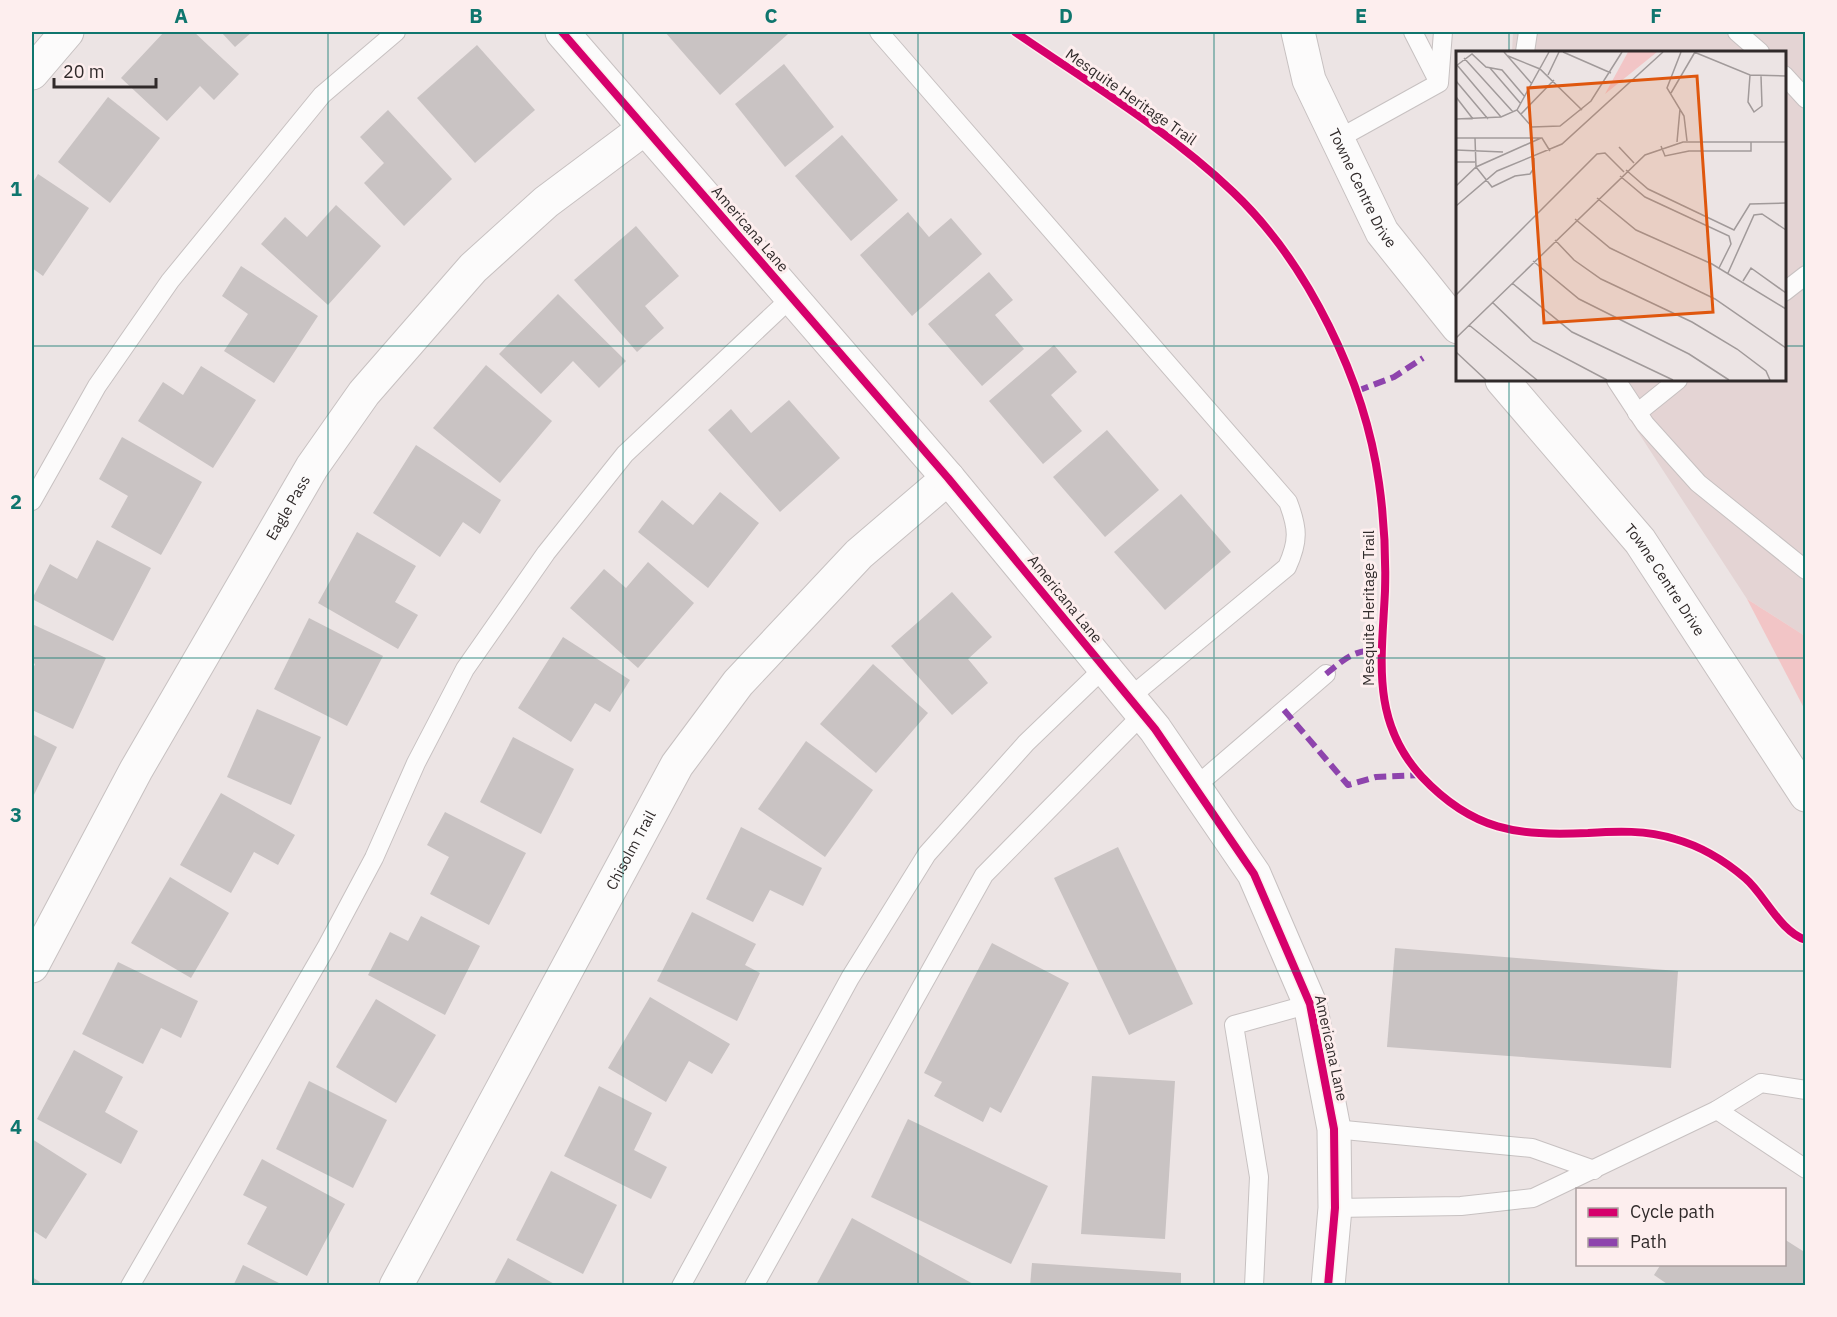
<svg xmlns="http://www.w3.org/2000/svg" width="1837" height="1317" viewBox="0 0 1837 1317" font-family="'IBM Plex Sans',sans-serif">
  <rect width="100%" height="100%" fill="#ece4e4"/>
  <polygon fill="#e4d4d4" points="1513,32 1805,32 1805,636 1747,599 1604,380 1784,380 1784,52 1512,52"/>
  <polygon fill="#f2c5c6" points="1747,599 1805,636 1805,710"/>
  <g fill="#c9c3c3">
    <polygon points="164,32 194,32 239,74 214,100 200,86 167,121 121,78"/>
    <polygon points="221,32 252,32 235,47"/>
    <polygon points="665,32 786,32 788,34 720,95"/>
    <polygon points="477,45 535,110 475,163 417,98"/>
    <polygon points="784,64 834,127 785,167 735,104"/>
    <polygon points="108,97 160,138 110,203 58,162"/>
    <polygon points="388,110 452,179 404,226 364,183 384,163 360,137"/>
    <polygon points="842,135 898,200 851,241 795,176"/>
    <polygon points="38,174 89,208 43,276 32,268 32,184"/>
    <polygon points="336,205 381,246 328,305 261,244 285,217 307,237"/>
    <polygon points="908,212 929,237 951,218 982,254 912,316 860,255"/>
    <polygon points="636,226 679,276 645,306 664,328 637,352 574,280"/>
    <polygon points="241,266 318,316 274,383 224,351 248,314 222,296"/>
    <polygon points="989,272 1013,300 995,315 1024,349 982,386 928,324"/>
    <polygon points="558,294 626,361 599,388 573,361 541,394 499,354"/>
    <polygon points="1054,345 1077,372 1051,395 1082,431 1043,464 989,401"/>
    <polygon points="486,365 552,421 500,483 433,428"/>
    <polygon points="201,366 256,400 213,468 138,421 163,382 183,395"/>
    <polygon points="789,400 840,458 780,512 708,430 731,409 751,433"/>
    <polygon points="1107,430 1159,490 1105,537 1053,477"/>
    <polygon points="122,437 202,482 161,555 111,527 128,496 99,479"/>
    <polygon points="416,445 501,500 480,534 463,522 440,557 373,513"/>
    <polygon points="720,492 759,523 708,588 638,532 662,500 693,525"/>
    <polygon points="1181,494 1231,552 1165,610 1114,552"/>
    <polygon points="357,532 416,566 395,602 418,615 398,649 318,603"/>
    <polygon points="97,540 151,568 113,641 32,599 50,564 77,579"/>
    <polygon points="648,562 694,603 638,668 570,608 604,569 626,588"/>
    <polygon points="952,592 992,637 968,659 988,683 952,715 891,646"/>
    <polygon points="309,618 383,656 347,726 274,689"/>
    <polygon points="32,624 106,658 73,729 32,710 32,672 35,664 32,662"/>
    <polygon points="563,637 630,680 610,712 595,703 571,742 518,708"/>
    <polygon points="873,664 928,713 876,773 820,724"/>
    <polygon points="257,709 321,737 291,805 227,777"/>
    <polygon points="32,734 57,747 32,799"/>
    <polygon points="513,737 574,769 541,834 480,802"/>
    <polygon points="806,741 873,790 825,857 758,809"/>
    <polygon points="221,793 295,835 278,865 254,852 231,893 180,865"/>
    <polygon points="445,812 526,853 489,925 430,894 449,857 427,845"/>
    <polygon points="741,827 822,868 803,906 770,890 753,922 706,899"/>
    <polygon points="1118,847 1193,1004 1129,1035 1054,878"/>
    <polygon points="170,877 229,913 191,978 131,943"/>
    <polygon points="692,912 756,944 745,965 760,973 737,1021 657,981"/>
    <polygon points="421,916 480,946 445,1015 368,975 390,932 408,941"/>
    <polygon points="992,943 1069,983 1001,1113 990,1107 983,1122 934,1096 942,1082 924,1073"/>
    <polygon points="1395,948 1678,971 1671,1068 1387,1047"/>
    <polygon points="118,962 198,1001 181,1038 161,1028 143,1064 82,1034"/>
    <polygon points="650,997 730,1044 712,1074 689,1061 666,1102 608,1068"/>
    <polygon points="376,999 436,1035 396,1103 336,1067"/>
    <polygon points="74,1050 123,1077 105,1112 138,1131 121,1164 37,1119"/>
    <polygon points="1092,1076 1175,1081 1165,1239 1081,1234"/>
    <polygon points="309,1081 387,1120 353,1188 276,1149"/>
    <polygon points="599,1086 652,1113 634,1150 667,1167 651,1199 564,1156"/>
    <polygon points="908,1119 1048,1186 1011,1264 871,1197"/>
    <polygon points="32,1139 87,1174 46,1239 32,1230"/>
    <polygon points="262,1159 345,1204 307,1276 247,1244 267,1207 243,1195"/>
    <polygon points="551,1171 617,1205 583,1274 516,1240"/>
    <polygon points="852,1218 977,1286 816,1285"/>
    <polygon points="1784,1239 1806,1253 1806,1286 1670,1286 1654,1275 1661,1264 1784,1264"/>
    <polygon points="508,1258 558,1286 493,1286"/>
    <polygon points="1032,1263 1181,1273 1181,1286 1030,1286"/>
    <polygon points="243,1265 285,1286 233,1286"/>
    <polygon points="32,1277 40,1282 38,1286 32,1286"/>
  </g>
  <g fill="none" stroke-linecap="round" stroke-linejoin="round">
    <g stroke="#c7c1c1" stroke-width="20">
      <g id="lane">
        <path d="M 879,32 L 1288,502 C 1298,528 1299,541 1287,567 L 1129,698"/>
        <polyline points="1413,32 1438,81"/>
        <polyline points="1737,32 1760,52"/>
        <polyline points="1525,52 1528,32"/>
        <polyline points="1784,75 1806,99"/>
        <polyline points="1338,139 1439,83 1443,32"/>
        <polyline points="1784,292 1806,275"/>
        <polyline points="1616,380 1645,424 1698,483 1806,570"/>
        <polyline points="1637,413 1678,380"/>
        <polyline points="32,501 97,386 170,281 322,95 396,32"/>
        <polyline points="1196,786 1326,674"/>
        <polyline points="1717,1110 1806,1169"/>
        <polyline points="1334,1129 1532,1148 1594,1170"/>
        <polyline points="1335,1208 1461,1206 1533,1198 1717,1110 1761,1083 1806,1090"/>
        <polyline points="130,1286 327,946 374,858 416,763 465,669 546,553 625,454 792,297"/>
        <polyline points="681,1286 850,978 927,854 1026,743 1104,668"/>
        <polyline points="754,1286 984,875 1142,715"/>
        <polyline points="1254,1286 1259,1177 1234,1025 1310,1004"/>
      </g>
    </g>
    <g stroke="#c7c1c1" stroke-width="35">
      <g id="street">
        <polyline points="32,73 67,32"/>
        <path id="s1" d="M 32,966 L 136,770 L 312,467 L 364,393 L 473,268 L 546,202 L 645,128"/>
        <path id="s2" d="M 396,1286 L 677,765 L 738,683 L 859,554 L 948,478"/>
      </g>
    </g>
    <g stroke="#c7c1c1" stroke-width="35">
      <g id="secondary">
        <polyline points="562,32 948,478 1155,729 1254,874 1310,1004 1334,1129 1335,1208 1328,1286"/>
        <path id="s3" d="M 1298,32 L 1309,80 L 1382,232 L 1458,327"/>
        <path id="s4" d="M 1502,380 L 1640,541 L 1806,795"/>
      </g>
    </g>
    <use href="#lane" stroke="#fcfbfb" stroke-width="18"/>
    <use href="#street" stroke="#fcfbfb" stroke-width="33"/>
    <use href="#secondary" stroke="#fcfbfb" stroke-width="33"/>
    <g stroke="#8e44ad" stroke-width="6" stroke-dasharray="12 6" stroke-linecap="butt">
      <polyline points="1357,391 1394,377 1423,358"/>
      <path d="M 1326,674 C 1346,658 1353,650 1380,650"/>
      <polyline points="1284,710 1348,785 1376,777 1420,775"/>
    </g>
    <g stroke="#fdeeee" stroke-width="11">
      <g id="cycleway">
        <polyline points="562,32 948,478 1155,729 1254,874 1310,1004 1334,1129 1335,1208 1328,1286"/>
        <path d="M 1015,32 C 1089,83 1168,130 1233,192 C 1308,263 1365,381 1379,483 C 1384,518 1386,555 1385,591 C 1382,658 1370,721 1422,777 C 1473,831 1517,836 1588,833 C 1617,831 1646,830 1675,839 C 1700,846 1725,861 1745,878 C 1765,895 1780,932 1806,940"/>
      </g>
    </g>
    <use href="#cycleway" stroke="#d6006c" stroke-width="8"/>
  </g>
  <path fill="none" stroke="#0f766e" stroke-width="1.5" stroke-opacity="0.55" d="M 328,32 L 328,1286M 623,32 L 623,1286M 918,32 L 918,1286M 1214,32 L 1214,1286M 1509,32 L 1509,52M 32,346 L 1458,346M 1784,346 L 1806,346M 1509,380 L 1509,1286M 32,658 L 1806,658M 32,971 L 1806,971"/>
  <g text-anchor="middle" stroke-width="6" stroke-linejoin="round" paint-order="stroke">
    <g font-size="15" fill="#302a2a" stroke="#fdeeee">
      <text transform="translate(1131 97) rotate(35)" y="5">Mesquite Heritage Trail</text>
      <text dy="5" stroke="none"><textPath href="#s3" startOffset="170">Towne Centre Drive</textPath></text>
      <text transform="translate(750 229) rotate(49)" y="5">Americana Lane</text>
      <text dy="5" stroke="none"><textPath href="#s1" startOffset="525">Eagle Pass</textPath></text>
      <text dy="5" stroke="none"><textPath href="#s4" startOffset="258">Towne Centre Drive</textPath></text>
      <text transform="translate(1065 599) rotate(51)" y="5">Americana Lane</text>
      <text transform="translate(1369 608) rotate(-90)" y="5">Mesquite Heritage Trail</text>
      <text dy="5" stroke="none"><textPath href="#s2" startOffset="495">Chisolm Trail</textPath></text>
      <text transform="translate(1331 1048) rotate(78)" y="5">Americana Lane</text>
    </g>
  </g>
  <g transform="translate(1456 51)">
    <rect width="330" height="330" fill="#ece4e4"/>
    <path d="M 172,1 L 201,1 L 149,43 Z" fill="#f2c5c6"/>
    <path fill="none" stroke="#a19a9a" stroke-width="1.5" d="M 48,1 L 76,33M 107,1 L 155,22M 225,1 L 211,37 L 228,65 L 231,90M 238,1 L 294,24 L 330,25M 52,5 L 84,18 L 126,59M 8,7 L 57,61M 1,14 L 45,66M 0,15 L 16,3 L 30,16 L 46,19 L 69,46M 34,17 L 65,53M 92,24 L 103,1M 294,24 L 292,51 L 298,61 L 306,55 L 305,25M 0,30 L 32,68M 215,42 L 239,1M 0,46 L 17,68M 61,59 L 76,76 L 104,75 L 135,50 L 166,1M 65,63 L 98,29M 0,68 L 45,66 L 61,59 L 93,1M 0,87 L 86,87 L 94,100M 19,87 L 20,116 L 36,136 L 59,125 L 74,123 L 78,117 L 78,107M 221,91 L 224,58M 205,95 L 209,105 L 233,100 L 295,100 L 295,91M 163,96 L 178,112M 0,99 L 47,101M 0,111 L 19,111M 170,119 L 192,138 L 278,179 L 294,153 L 330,152M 164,125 L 189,146 L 273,185 L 275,193 L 263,217M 0,135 L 20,116 L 85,87M 141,147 L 180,179 L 256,213 L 330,258M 0,155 L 41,120 L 106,93 L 207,1M 119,168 L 154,197 L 259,248 L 330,297M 99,189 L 118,209 L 145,228 L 236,271 L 281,298 L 310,320 L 314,329M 77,210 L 123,248 L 233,303 L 273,329M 272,222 L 298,164 L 306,163 L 330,179M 287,230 L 295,217 L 330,242M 56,232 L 116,281 L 217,329M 0,244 L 141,103 L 149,102 L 168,121M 36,251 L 77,290 L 151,329M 13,274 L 81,329M 0,287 L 189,104 L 227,91 L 330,91M 0,301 L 30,329"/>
    <path fill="#df570e" fill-opacity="0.15" stroke="#df570e" stroke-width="3" d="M 241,25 L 257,261 L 88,272 L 72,37 Z"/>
    <rect width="330" height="330" fill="none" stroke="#302a2a" stroke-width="3"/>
  </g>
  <rect width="1837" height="1317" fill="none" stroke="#fdeeee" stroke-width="66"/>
  <rect x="1576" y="1188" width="210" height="78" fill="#fdeeee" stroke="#aba0a0" stroke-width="1.5"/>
  <rect x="1588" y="1208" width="30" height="9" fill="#d6006c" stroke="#aba0a0" stroke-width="1.5"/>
  <text x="1630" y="1218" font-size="18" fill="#302a2a">Cycle path</text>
  <rect x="1588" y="1238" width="30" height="9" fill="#8e44ad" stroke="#aba0a0" stroke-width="1.5"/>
  <text x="1630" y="1248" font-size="18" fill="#302a2a">Path</text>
  <path d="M54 78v9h102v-9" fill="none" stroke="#302a2a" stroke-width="3"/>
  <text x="63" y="78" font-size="18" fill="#302a2a" stroke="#fdeeee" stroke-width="4.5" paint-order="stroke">20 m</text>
  <rect x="33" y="33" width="1771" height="1251" fill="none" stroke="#0f766e" stroke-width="2"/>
  <g font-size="20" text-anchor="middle" font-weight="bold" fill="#0f766e">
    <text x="181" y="23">A</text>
    <text x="476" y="23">B</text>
    <text x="771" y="23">C</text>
    <text x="1066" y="23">D</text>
    <text x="1361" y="23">E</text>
    <text x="1656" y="23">F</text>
    <text x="16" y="196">1</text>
    <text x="16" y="509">2</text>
    <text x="16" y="822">3</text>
    <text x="16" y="1134">4</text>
  </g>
</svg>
